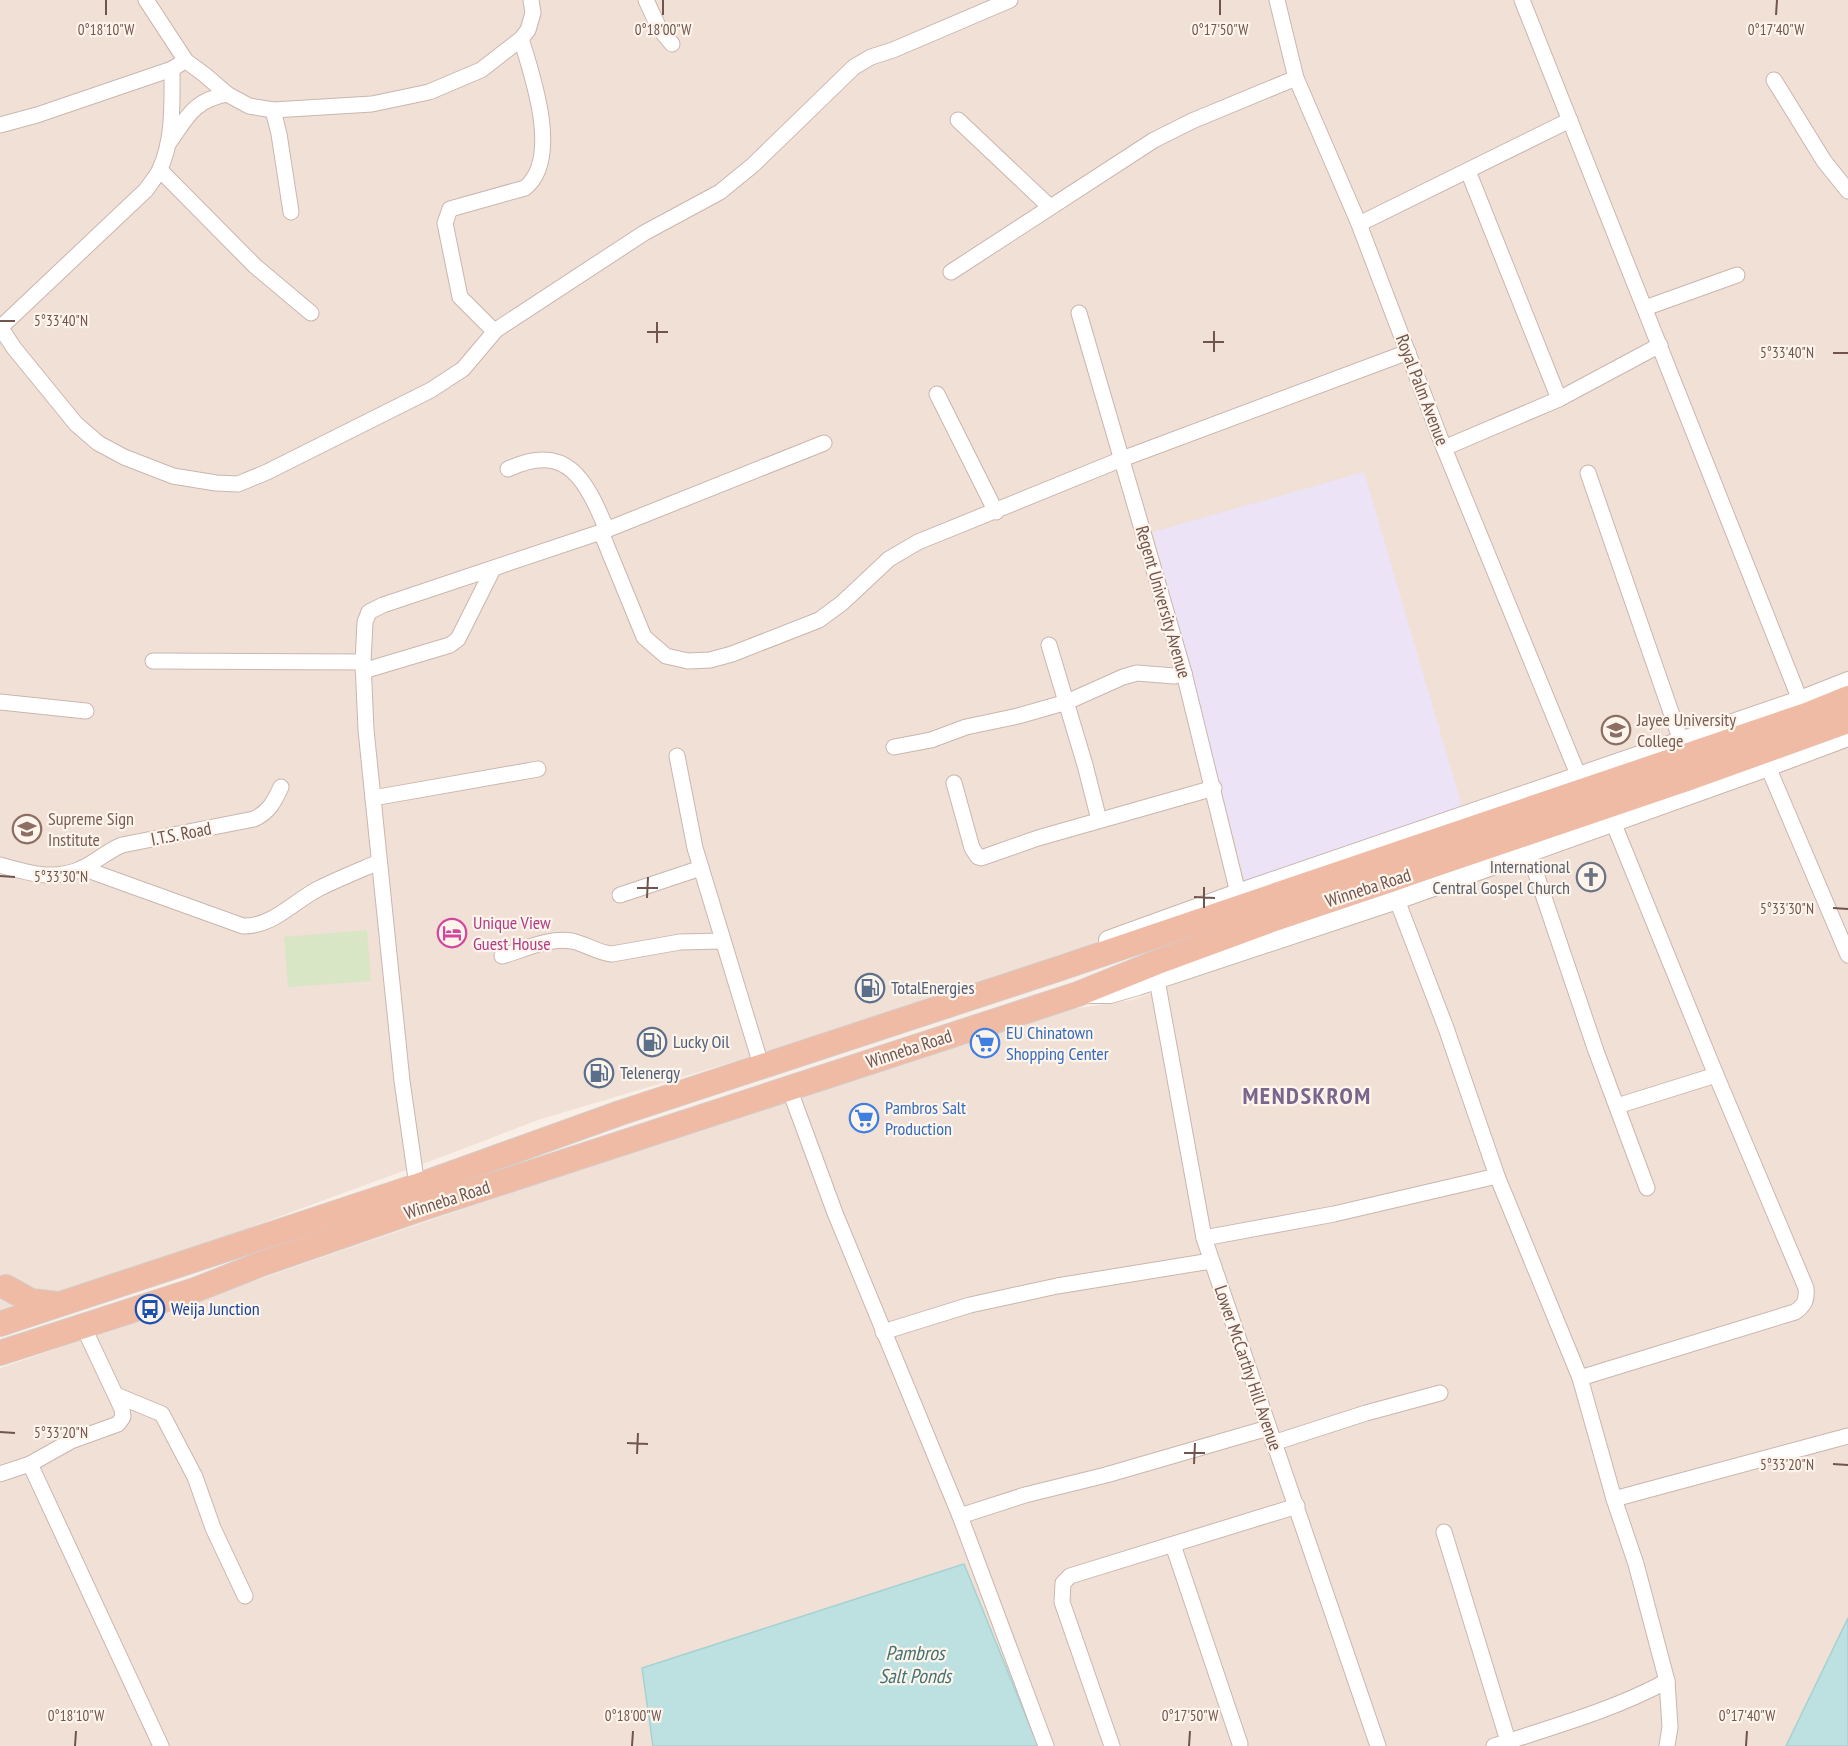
<svg xmlns="http://www.w3.org/2000/svg" width="1848" height="1746" viewBox="0 0 1848 1746" font-family="'PT Sans Narrow',sans-serif">
  <rect width="100%" height="100%" fill="#faefe6"/>
  <g fill="#f1e0d5">
    <polygon points="0,0 1848,0 1848,674 1133,924 1082,949 773,1050 538,1120 452,1153 69,1294 0,1317"/>
    <polygon points="1848,742 1848,1618 1786,1746 1038,1746 642,1668 653,1746 0,1746 0,1368 760,1107 1065,1010 1132,1000"/>
  </g>
  <polygon fill="#ece3f6" points="1364,472 1463,810 1245,881 1153,532"/>
  <polygon fill="#d8e6c6" points="367,930 371,981 288,987 284,937"/>
  <g fill="#bde1e1" stroke="#a4d2d2" stroke-width="1.5">
    <polygon points="964,1564 1038,1746 653,1746 642,1668"/>
    <polygon points="1848,1618 1848,1746 1786,1746"/>
  </g>
  <g fill="none" stroke-linecap="round" stroke-linejoin="round">
    <g stroke="#cab6ae" stroke-width="17">
      <g id="minor">
        <polyline points="146,0 186,61 205,75 227,94 249,106 273,110 372,104 429,92 481,70 521,39 528,30 533,13 531,0"/>
        <polyline points="646,0 659,28 672,44"/>
        <polyline points="1277,0 1296,78 1359,224 1444,448 1579,777"/>
        <polyline points="1522,0 1800,700"/>
        <polyline points="1774,80 1824,161 1848,191"/>
        <polyline points="273,110 279,134 291,212"/>
        <polyline points="958,120 1050,207"/>
        <polyline points="0,125 37,115 172,69 180,64"/>
        <path d="M 168,144 C 187,118 192,101 227,94"/>
        <polyline points="160,170 255,266 311,313"/>
        <polyline points="1468,171 1559,399"/>
        <polyline points="1359,224 1570,120"/>
        <polyline points="951,272 1154,140 1192,121 1296,78"/>
        <polyline points="1645,308 1737,275"/>
        <polyline points="1079,313 1184,673 1238,893"/>
        <polyline points="0,327 14,348 76,424 98,443 124,457 173,476 216,483 238,484 267,472 431,390 463,369 496,330 644,233 720,192 753,165 854,67 871,57 893,50 1010,0"/>
        <path d="M 1,327 L 146,190 C 150,184 156,177 159,171 C 174,141 172,101 172,69"/>
        <path d="M 496,330 L 492,329 L 460,297 L 445,223 L 450,209 L 525,188 C 561,159 533,77 521,39"/>
        <polyline points="937,394 996,512"/>
        <polyline points="1444,448 1559,399 1660,345"/>
        <path d="M 508,469 C 568,441 586,481 607,530"/>
        <polyline points="1588,473 1681,741"/>
        <polyline points="601,532 644,637 666,656 688,661 710,660 732,654 819,620 842,603 889,559 918,542 1122,459 1408,352"/>
        <polyline points="1049,645 1085,765 1099,820"/>
        <polyline points="153,661 363,662"/>
        <polyline points="363,671 450,645 458,639 493,569"/>
        <polyline points="0,702 86,711"/>
        <polyline points="894,747 931,740 966,727 1018,716 1067,702 1123,677 1137,673 1174,676 1184,673"/>
        <polyline points="677,756 695,848 762,1068"/>
        <polyline points="1768,767 1848,955"/>
        <polyline points="954,783 972,848 978,857 981,858 1038,838 1214,788"/>
        <polyline points="373,798 538,769"/>
        <polyline points="1529,853 1596,1051 1647,1188"/>
        <path d="M 0,865 C 28,873 53,881 81,869 C 96,862 107,851 122,845 L 254,819 C 269,812 274,802 281,787"/>
        <path d="M 82,868 L 243,926 C 272,927 293,902 318,889 C 338,879 358,871 379,862"/>
        <polyline points="620,895 701,868"/>
        <path d="M 1397,900 L 1446,1028 L 1497,1176 L 1580,1378 L 1795,1312 C 1805,1305 1807,1300 1806,1288 L 1716,1075 L 1613,822"/>
        <path d="M 502,956 C 524,950 548,937 572,941 C 586,944 598,953 612,954 L 680,942 L 722,941"/>
        <polyline points="1157,980 1204,1238 1378,1746"/>
        <polyline points="789,1088 835,1213 960,1516 1046,1746"/>
        <polyline points="1617,1106 1716,1075"/>
        <polyline points="417,1186 402,1081 366,730 363,662 365,622 369,612 383,605 601,532 824,443"/>
        <polyline points="1204,1238 1334,1214 1497,1176"/>
        <polyline points="883,1332 970,1305 1057,1286 1211,1261"/>
        <polyline points="116,1395 162,1414 195,1477 213,1528 245,1596"/>
        <polyline points="1273,1443 1366,1413 1440,1393"/>
        <polyline points="30,1464 161,1746"/>
        <polyline points="0,1474 30,1464 71,1441 118,1424 123,1417 122,1409 83,1326"/>
        <polyline points="1614,1499 1848,1436"/>
        <polyline points="960,1516 1025,1495 1106,1475 1268,1428"/>
        <polyline points="1444,1532 1508,1741"/>
        <polyline points="1173,1545 1240,1744"/>
        <polyline points="1112,1746 1062,1602 1063,1583 1070,1576 1297,1506"/>
        <path d="M 1494,1746 C 1552,1727 1614,1710 1667,1681 L 1636,1564 L 1614,1499 L 1580,1378"/>
        <polyline points="1667,1746 1670,1727 1667,1681"/>
      </g>
    </g>
    <g stroke="#cab6ae" stroke-width="20">
      <g id="tertiary">
        <polyline points="1108,940 1238,893 1800,700 1848,681"/>
        <polyline points="1089,994 1110,994 1138,986 1397,900 1768,767 1848,737"/>
      </g>
    </g>
    <g stroke="#d4ccca" stroke-width="26">
      <g id="trunk">
        <polyline points="6,1287 31,1301 57,1304"/>
        <polyline points="0,1324 417,1186 620,1113 1061,968 1806,715 1848,698"/>
        <polyline points="0,1353 195,1290 261,1264 423,1208 1078,994 1155,963 1269,921 1687,779 1848,721"/>
      </g>
    </g>
    <use href="#minor" stroke="#fff" stroke-width="15"/>
    <use href="#tertiary" stroke="#fff" stroke-width="18"/>
    <use href="#trunk" stroke="#efbba5" stroke-width="24"/>
  </g>
  <path fill="none" stroke="#70554e" stroke-width="2" d="M 106,15 L 106,0M 663,15 L 663,0M 1220,15 L 1220,0M 1776,15 L 1777,0M 0,321 L 15,321M 647,332 L 668,332M 1203,342 L 1224,342M 657,343 L 657,322M 1214,352 L 1214,331M 1833,353 L 1848,353M 0,876 L 15,877M 637,888 L 658,888M 1194,897 L 1215,898M 647,898 L 648,877M 1204,908 L 1204,887M 1833,908 L 1848,909M 0,1432 L 15,1433M 627,1443 L 648,1444M 1184,1453 L 1205,1453M 637,1454 L 638,1433M 1194,1464 L 1195,1443M 1833,1464 L 1848,1465M 75,1746 L 76,1731M 632,1746 L 633,1731M 1189,1746 L 1190,1731M 1746,1746 L 1747,1731"/>
  <defs>
    <g id="school-ring" transform="scale(1.5)"><circle r="9.5" fill="#fdf4ec" stroke="#8d6e63" stroke-width="1.5"/><path d="M0-5L7-2L0 1L-7-2ZM-4 1L0 2.5L4 1V4Q0 6-4 4Z" fill="#8d6e63"/></g>
    <g id="university-ring" transform="scale(1.5)"><circle r="9.5" fill="#fdf4ec" stroke="#8d6e63" stroke-width="1.5"/><path d="M0-5L7-2L0 1L-7-2ZM-4 1L0 2.5L4 1V4Q0 6-4 4Z" fill="#8d6e63"/></g>
    <g id="church-ring" transform="scale(1.5)"><circle r="9.5" fill="#fdf4ec" stroke="#6b7280" stroke-width="1.5"/><path d="M-1.2-6h2.4v3.5h3.3v2.4h-3.3V6h-2.4V-.1h-3.3v-2.4h3.3Z" fill="#6b7280"/></g>
    <g id="hotel-ring" transform="scale(1.5)"><circle r="9.5" fill="#fdf4ec" stroke="#d1479c" stroke-width="1.5"/><path d="M-6-4.5h1.5V1H6V5H4.5V3h-9V5H-6ZM-4 0a1.8 1.8 0 1 1 3.6 0ZM.5 0V-2.5h3Q6-2.5 6 0Z" fill="#d1479c"/></g>
    <g id="fuel-ring" transform="scale(1.5)"><circle r="9.5" fill="#fdf4ec" stroke="#5c6f8a" stroke-width="1.5"/><path d="M-5.5-6h7V0h2V4h1.3V-2.5L3-4.5l.8-.8L6-3V5H2.5V1h-1V6h-7ZM-4.2-4.7v3.2H.2V-4.7Z" fill="#5c6f8a"/></g>
    <g id="supermarket-ring" transform="scale(1.5)"><circle r="9.5" fill="#fdf4ec" stroke="#3f7fe0" stroke-width="1.5"/><path d="M-6-5.5h2.5l.6 2H6L4.5 2H-2.5L-4.4-4H-6ZM-1.5 3.2a1.3 1.3 0 1 0 .1 0ZM3 3.2a1.3 1.3 0 1 0 .1 0Z" fill="#3f7fe0"/></g>
    <g id="bus-ring" transform="scale(1.5)"><circle r="9.5" fill="#fdf4ec" stroke="#1a4fb4" stroke-width="1.5"/><path d="M-5-6H5V4H4V6H2V4H-2V6H-4V4H-5ZM-3.5-4V0h7V-4ZM-3.5 1.2v1.5H-2V1.2ZM2 1.2v1.5H3.5V1.2Z" fill="#1a4fb4"/></g>
  </defs>
  <g fill-rule="evenodd">
    <use href="#school-ring" x="1616" y="730"/>
    <use href="#university-ring" x="27" y="829"/>
    <use href="#church-ring" x="1591" y="877"/>
    <use href="#hotel-ring" x="452" y="933"/>
    <use href="#fuel-ring" x="870" y="988"/>
    <use href="#fuel-ring" x="652" y="1042"/>
    <use href="#supermarket-ring" x="985" y="1043"/>
    <use href="#fuel-ring" x="599" y="1073"/>
    <use href="#supermarket-ring" x="864" y="1118"/>
    <use href="#bus-ring" x="150" y="1309"/>
  </g>
  <g text-anchor="middle" stroke-width="4.5" stroke-linejoin="round" paint-order="stroke">
    <g font-size="18" fill="#70554e" stroke="#fdf4ec">
      <text transform="translate(1422 390) rotate(69)" y="6">Royal Palm Avenue</text>
      <text transform="translate(1163 602) rotate(74)" y="6">Regent University Avenue</text>
      <text transform="translate(181 834) rotate(-11)" y="6">I.T.S. Road</text>
      <text transform="translate(1368 888) rotate(-18)" y="6">Winneba Road</text>
      <text transform="translate(909 1049) rotate(-18)" y="6">Winneba Road</text>
      <text transform="translate(447 1200) rotate(-18)" y="6">Winneba Road</text>
      <text transform="translate(1248 1368) rotate(71)" y="6">Lower McCarthy Hill Avenue</text>
    </g>
    <g font-size="18" fill="#785e54" stroke="#fdf4ec" text-anchor="start">
      <text x="1637" y="726">Jayee University<tspan x="1637" dy="21">College</tspan></text>
      <text x="48" y="825">Supreme Sign<tspan x="48" dy="21">Institute</tspan></text>
    </g>
    <g font-size="18" fill="#5b616d" stroke="#fdf4ec" text-anchor="end">
      <text x="1570" y="873">International<tspan x="1570" dy="21">Central Gospel Church</tspan></text>
    </g>
    <g font-size="18" fill="#b23c85" stroke="#fdf4ec" text-anchor="start">
      <text x="473" y="929">Unique View<tspan x="473" dy="21">Guest House</tspan></text>
    </g>
    <g font-size="18" fill="#4e5e75" stroke="#fdf4ec" text-anchor="start">
      <text x="891" y="994">TotalEnergies</text>
      <text x="673" y="1048">Lucky Oil</text>
      <text x="620" y="1079">Telenergy</text>
    </g>
    <g font-size="18" fill="#366cbe" stroke="#fdf4ec" text-anchor="start">
      <text x="1006" y="1039">EU Chinatown<tspan x="1006" dy="21">Shopping Center</tspan></text>
      <text x="885" y="1114">Pambros Salt<tspan x="885" dy="21">Production</tspan></text>
    </g>
    <g font-size="18" fill="#164399" stroke="#fdf4ec" text-anchor="start">
      <text x="171" y="1315">Weija Junction</text>
    </g>
    <g font-size="20" font-style="italic" fill="#437374" stroke="#fdf4ec">
      <text x="915" y="1660">Pambros<tspan x="915" dy="23">Salt Ponds</tspan></text>
    </g>
    <g font-size="24" font-weight="bold" letter-spacing="1.5" fill="#7a668c" stroke="#fdf4ec">
      <text x="1307" y="1104">MENDSKROM</text>
    </g>
  </g>
  <g font-size="15" text-anchor="middle" fill="#70554e" stroke="#fdf4ec" stroke-width="4.5" stroke-linejoin="round" paint-order="stroke">
    <text x="106" y="35">0°18'10"W</text>
    <text x="663" y="35">0°18'00"W</text>
    <text x="1220" y="35">0°17'50"W</text>
    <text x="1776" y="35">0°17'40"W</text>
    <text x="61" y="326">5°33'40"N</text>
    <text x="1787" y="358">5°33'40"N</text>
    <text x="61" y="882">5°33'30"N</text>
    <text x="1787" y="914">5°33'30"N</text>
    <text x="61" y="1438">5°33'20"N</text>
    <text x="1787" y="1470">5°33'20"N</text>
    <text x="76" y="1721">0°18'10"W</text>
    <text x="633" y="1721">0°18'00"W</text>
    <text x="1190" y="1721">0°17'50"W</text>
    <text x="1747" y="1721">0°17'40"W</text>
  </g>
</svg>
